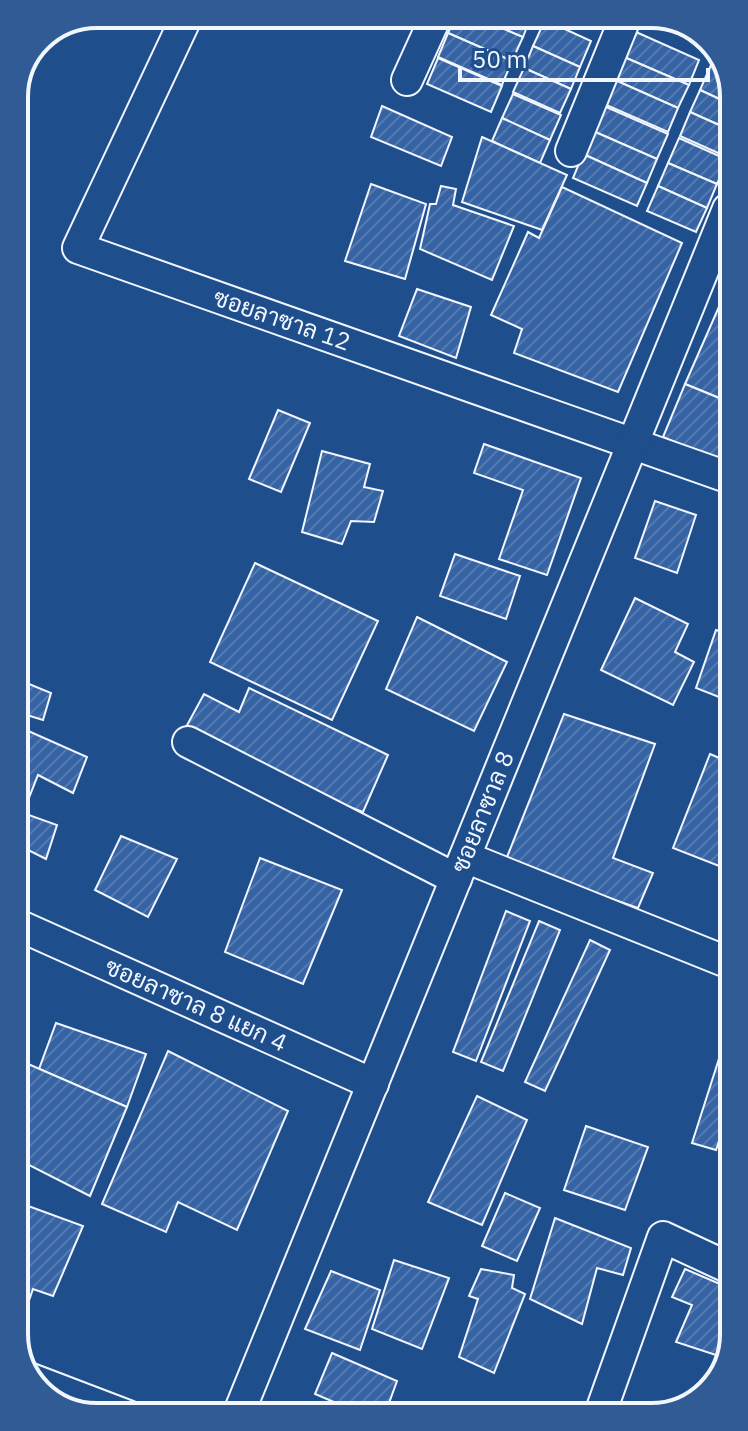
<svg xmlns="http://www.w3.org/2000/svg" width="748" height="1431" viewBox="0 0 748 1431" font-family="'IBM Plex Sans',Sarabun,sans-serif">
  <defs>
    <pattern id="building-hatch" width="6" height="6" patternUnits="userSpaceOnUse" patternTransform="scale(2)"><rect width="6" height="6" fill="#3563a3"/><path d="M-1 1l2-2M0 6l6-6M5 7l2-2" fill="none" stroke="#537ab1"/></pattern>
  </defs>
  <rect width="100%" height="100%" fill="#1f4e8c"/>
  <g fill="url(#building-hatch)" stroke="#f2f6ff" stroke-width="2">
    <polygon points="456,14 469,14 523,37 512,61 448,33"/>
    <polygon points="469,14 532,14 523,37"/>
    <polygon points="545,20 591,41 580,67 533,46"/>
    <polygon points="636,32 699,60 689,85 624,57"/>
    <polygon points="448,33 512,61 502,85 438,57"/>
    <polygon points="533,46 580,67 571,89 524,68"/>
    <polygon points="624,57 689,85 678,108 615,80"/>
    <polygon points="438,58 502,86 491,112 427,84"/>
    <polygon points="711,65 728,72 728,103 700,90"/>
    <polygon points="524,68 571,89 560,113 513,92"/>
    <polygon points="615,80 678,108 668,132 604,104"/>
    <polygon points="700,90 728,103 728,129 690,112"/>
    <polygon points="513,94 561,115 550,140 502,118"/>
    <polygon points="382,106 452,137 441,166 371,137"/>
    <polygon points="604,106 668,134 657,159 593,131"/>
    <polygon points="690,112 728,129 727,157 680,136"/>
    <polygon points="502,118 550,140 540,163 492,141"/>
    <polygon points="593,131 657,159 647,183 583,154"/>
    <polygon points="482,137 567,175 542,230 462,202"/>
    <polygon points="679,138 728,160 717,184 668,163"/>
    <polygon points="583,154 647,183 637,206 573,178"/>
    <polygon points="668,163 717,184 707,208 658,186"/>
    <polygon points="371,184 426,204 405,279 345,261"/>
    <polygon points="441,186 456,189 453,205 514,226 492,280 420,249 430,204 436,204"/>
    <polygon points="658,186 707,208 696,232 647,211"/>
    <polygon points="562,187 682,243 618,392 514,353 522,329 491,315 528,232 539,238"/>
    <polygon points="729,284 729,402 685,384"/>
    <polygon points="417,289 471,307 456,358 399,336"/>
    <polygon points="685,384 729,402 729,465 663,437"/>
    <polygon points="278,410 310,423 281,492 249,479"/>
    <polygon points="484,444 581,478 547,575 499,559 523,490 474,473"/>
    <polygon points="322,451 370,464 364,487 383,491 374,522 351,521 342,544 302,532"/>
    <polygon points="655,501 696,515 677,573 635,558"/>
    <polygon points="455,554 520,576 506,619 440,596"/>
    <polygon points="255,563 378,621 332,720 210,662"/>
    <polygon points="635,598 688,624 675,652 694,662 673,705 601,670"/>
    <polygon points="417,617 507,662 474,731 386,689"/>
    <polygon points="716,630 730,634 731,679 724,699 696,688"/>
    <polygon points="17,679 51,693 43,720 17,712"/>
    <polygon points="249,688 388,755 363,812 323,797 186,727 204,694 239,712"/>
    <polygon points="564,714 655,744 613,858 653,873 638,908 505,862"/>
    <polygon points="17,726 87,757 73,793 38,775 23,813 57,825 46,859 18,845"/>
    <polygon points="710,754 731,763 732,871 673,848"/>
    <polygon points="121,836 177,859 148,917 95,890"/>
    <polygon points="260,858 342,890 303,984 225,952"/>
    <polygon points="506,911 530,921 476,1061 453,1052"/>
    <polygon points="539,921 560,930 503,1071 481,1062"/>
    <polygon points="590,940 610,950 545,1091 525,1082"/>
    <polygon points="732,1018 733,1099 716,1150 692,1143"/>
    <polygon points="56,1023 146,1054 127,1107 39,1069"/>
    <polygon points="168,1051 288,1111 237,1230 178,1202 166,1232 102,1204"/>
    <polygon points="19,1060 127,1107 90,1196 19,1160"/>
    <polygon points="477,1096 527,1120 482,1225 428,1202"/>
    <polygon points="586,1126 648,1147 625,1210 564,1190"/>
    <polygon points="505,1193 540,1208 517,1261 482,1246"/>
    <polygon points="20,1203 83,1226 53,1296 33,1289 26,1309 20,1306"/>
    <polygon points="555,1218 631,1248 623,1275 597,1268 582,1324 530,1299"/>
    <polygon points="394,1260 449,1278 422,1349 372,1329"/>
    <polygon points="481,1269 514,1275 512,1288 525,1294 494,1373 459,1357 478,1299 469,1296"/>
    <polygon points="685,1269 734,1290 734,1329 722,1357 676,1342 692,1305 672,1297"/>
    <polygon points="331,1271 380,1290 360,1350 305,1329"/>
    <polygon points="332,1353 397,1381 385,1414 362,1414 315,1394"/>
  </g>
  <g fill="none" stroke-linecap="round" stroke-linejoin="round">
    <g stroke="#f2f6ff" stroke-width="34">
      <g id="minor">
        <polyline points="188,14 78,248 730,478"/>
        <polyline points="407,80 437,14"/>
        <polyline points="571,151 627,14"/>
        <polyline points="188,742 456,879"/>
        <polyline points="465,857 732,964"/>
        <polyline points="18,925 373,1084"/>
        <polyline points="31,1379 128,1416"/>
        <polyline points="601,1411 663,1237 734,1270"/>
        <polyline points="238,1415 728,209"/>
      </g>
    </g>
    <use href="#minor" stroke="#1f4e8c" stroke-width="30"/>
  </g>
  <g text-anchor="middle" stroke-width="6" stroke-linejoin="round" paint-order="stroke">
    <g font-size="24" fill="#f2f6ff" stroke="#1f4e8c">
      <text transform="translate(282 320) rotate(19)" y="8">ซอยลาซาล 12</text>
      <text transform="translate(483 812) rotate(-68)" y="8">ซอยลาซาล 8</text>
      <text transform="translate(196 1005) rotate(24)" y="8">ซอยลาซาล 8 แยก 4</text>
    </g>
  </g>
  <path d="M0 0H748V1431H0ZM97 28H651A69 69 0 0 1 720 97V1334A69 69 0 0 1 651 1403H97A69 69 0 0 1 28 1334V97A69 69 0 0 1 97 28Z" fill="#305b95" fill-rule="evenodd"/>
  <path fill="none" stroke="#f2f6ff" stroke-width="4" d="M97 28H651A69 69 0 0 1 720 97V1334A69 69 0 0 1 651 1403H97A69 69 0 0 1 28 1334V97A69 69 0 0 1 97 28Z"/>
  <path d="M460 68v12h248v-12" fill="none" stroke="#f2f6ff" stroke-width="4"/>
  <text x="472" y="68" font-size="24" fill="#f2f6ff" stroke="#1f4e8c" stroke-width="6" paint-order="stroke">50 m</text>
</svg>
